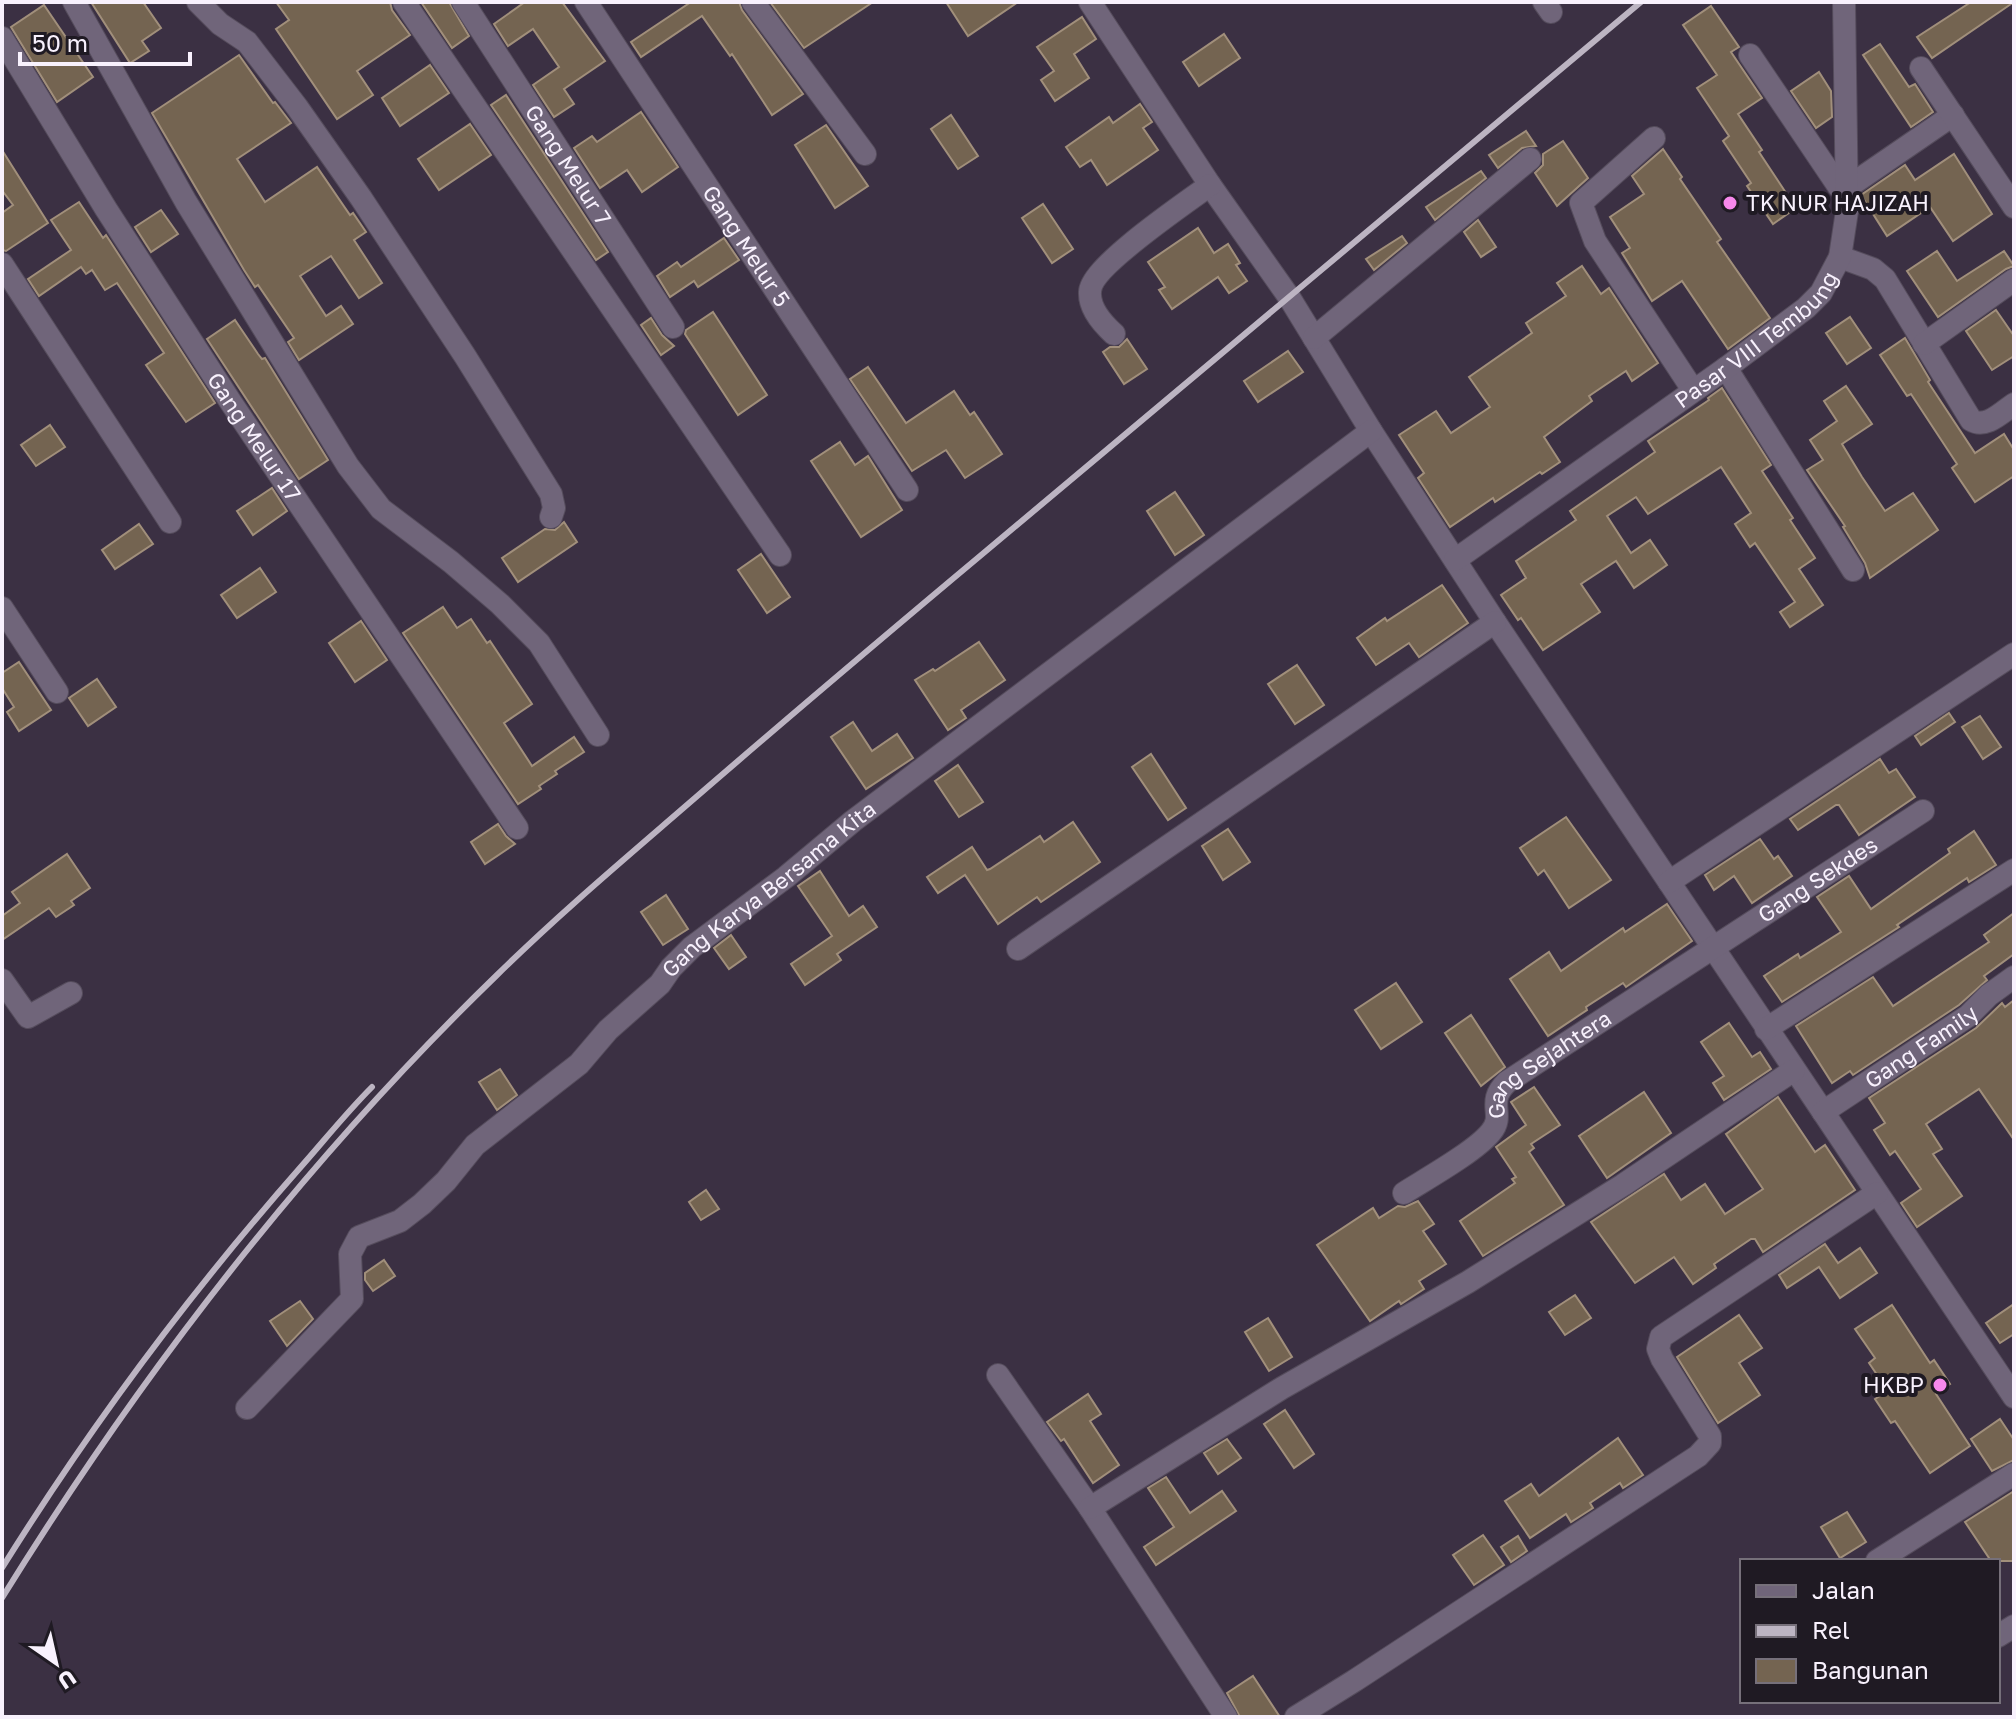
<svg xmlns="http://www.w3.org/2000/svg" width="2016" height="1719" viewBox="0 0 2016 1719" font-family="'Golos Text',sans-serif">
  <rect width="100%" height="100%" fill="#3b3043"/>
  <g fill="#746451" stroke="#a18f7b" stroke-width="2">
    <polygon points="91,2 143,2 161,28 142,41 149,51 130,63"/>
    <polygon points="276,2 390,2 392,10 410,35 357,71 373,95 337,119 276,29 289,20"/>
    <polygon points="421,2 449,2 469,36 452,48"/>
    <polygon points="525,2 562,2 605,61 564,89 574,104 554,117 533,85 559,67 533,29 508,46 494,24"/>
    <polygon points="691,2 739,2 742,10 803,94 772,115 732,54 730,56 702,16 641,57 631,42"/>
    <polygon points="770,2 873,2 804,48"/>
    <polygon points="946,2 1018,2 968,36"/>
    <polygon points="1971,2 2014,2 1932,58 1917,37"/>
    <polygon points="44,5 93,77 57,102 11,27"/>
    <polygon points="1711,6 1739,47 1731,52 1762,98 1738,114 1762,150 1759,152 1796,208 1773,224 1747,186 1751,183 1723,141 1729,136 1697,88 1717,75 1683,25"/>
    <polygon points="1082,17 1096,39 1074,54 1089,78 1055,101 1041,80 1054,71 1037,47"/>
    <polygon points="1224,34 1240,58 1199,86 1183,62"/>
    <polygon points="1880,44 1909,87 1915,84 1933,112 1911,127 1863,55"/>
    <polygon points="239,55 273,103 275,102 291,123 237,159 265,202 317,167 350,215 353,213 366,232 354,240 382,283 359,298 331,256 300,276 326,316 341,306 353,324 299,360 288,342 294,338 258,285 255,287 244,270 152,113"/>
    <polygon points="430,65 449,93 400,126 382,98"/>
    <polygon points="1819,72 1831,91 1832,117 1816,128 1791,91"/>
    <polygon points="506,95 608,252 596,260 491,105"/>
    <polygon points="1140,104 1152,122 1143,128 1158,150 1107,185 1091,160 1080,167 1066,147 1109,117 1113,123"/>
    <polygon points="641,112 678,167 642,192 627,170 600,188 574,148 592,136 597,142"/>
    <polygon points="951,115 978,156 958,169 931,129"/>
    <polygon points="470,124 491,155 439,190 418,159"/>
    <polygon points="826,125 868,186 835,208 795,145"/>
    <polygon points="1526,131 1536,146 1522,148 1498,168 1489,155"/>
    <polygon points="1563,141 1588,178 1557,206 1535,173 1543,165 1543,154"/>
    <polygon points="1663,149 1682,177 1680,179 1721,239 1717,242 1770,318 1728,349 1682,281 1652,301 1622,253 1630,248 1610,217 1644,194 1632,176"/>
    <polygon points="2,150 48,223 6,251 2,250 2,213 13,205 4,193 2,195"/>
    <polygon points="1954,154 1992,214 1953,241 1930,207 1887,236 1861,195 1905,165 1915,180"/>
    <polygon points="1481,171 1486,178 1435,220 1426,207"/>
    <polygon points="79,202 103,238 106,235 215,403 186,422 146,365 164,353 117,283 105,290 92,270 86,274 81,267 39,296 28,279 71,250 51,220"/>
    <polygon points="1043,204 1073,249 1052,263 1022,218"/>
    <polygon points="161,210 178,234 151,252 135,227"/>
    <polygon points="1478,220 1496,247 1481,257 1464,232"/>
    <polygon points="1198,228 1214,253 1228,244 1240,263 1236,265 1247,281 1229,293 1218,277 1172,309 1159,290 1165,287 1148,262"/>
    <polygon points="1402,236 1407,243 1374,270 1366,259"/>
    <polygon points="724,238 739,260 698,287 694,281 670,297 657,276 677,262 681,267"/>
    <polygon points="1937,251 1957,281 2004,251 2014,266 2006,269 1938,317 1907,271"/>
    <polygon points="1582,266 1601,294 1609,288 1658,363 1632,381 1626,371 1589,396 1592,401 1544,437 1560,462 1542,474 1540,472 1495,502 1493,498 1450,527 1418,478 1424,473 1399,435 1436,411 1451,433 1490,407 1469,377 1532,333 1526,323 1566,296 1557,283"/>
    <polygon points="1996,310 2014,336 2014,356 1992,370 1966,331"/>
    <polygon points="713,312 767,395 738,415 685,334 686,330"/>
    <polygon points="1850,317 1871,348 1847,364 1826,333"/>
    <polygon points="651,318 662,335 674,346 661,355 641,325"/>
    <polygon points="235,320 258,354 262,359 265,358 328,460 299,479 207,339"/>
    <polygon points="1905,338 1930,380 1928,382 1975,453 2004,434 2014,450 2014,476 1975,502 1952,468 1957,464 1911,394 1907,396 1880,355"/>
    <polygon points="1127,339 1147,369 1124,384 1103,352 1110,347 1119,347"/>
    <polygon points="1288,351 1303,372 1258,402 1244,381"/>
    <polygon points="868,367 906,423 954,391 970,415 974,412 1002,454 965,478 946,450 912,471 850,379"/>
    <polygon points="1846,386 1872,424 1842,444 1862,477 1885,511 1913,493 1938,530 1870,578 1865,563 1843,527 1845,526 1807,470 1823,460 1810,440 1837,421 1824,401"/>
    <polygon points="1722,388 1771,465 1762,471 1793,518 1790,520 1815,558 1799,569 1823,605 1790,627 1780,612 1795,602 1755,543 1750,547 1735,524 1751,513 1721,467 1648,514 1636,497 1607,516 1631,553 1650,540 1667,565 1634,588 1616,561 1581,584 1600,612 1543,650 1521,618 1518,620 1501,595 1526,578 1516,561 1576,520 1570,511 1655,452 1648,441 1709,400 1708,398"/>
    <polygon points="50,425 65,447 36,466 21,445"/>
    <polygon points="840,442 855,465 868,456 902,510 861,537 811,461"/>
    <polygon points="272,488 287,511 253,535 237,511"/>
    <polygon points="1175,492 1204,535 1175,555 1147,511"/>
    <polygon points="564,522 577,542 518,582 502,558 545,529 555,530"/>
    <polygon points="139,524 153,544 115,569 102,550"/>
    <polygon points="761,554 790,597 767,613 738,570"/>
    <polygon points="260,568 276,592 237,618 221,595"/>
    <polygon points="1442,585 1468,623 1419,657 1409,643 1376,665 1357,638 1385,618 1387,621"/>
    <polygon points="443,607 457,628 471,619 487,643 490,641 532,704 504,723 532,766 574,737 584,752 555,771 557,774 539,786 541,789 518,804 403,633"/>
    <polygon points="361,621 387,660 355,682 329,643"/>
    <polygon points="979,642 1005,680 961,710 966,718 948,730 915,680 933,669 935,671"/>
    <polygon points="19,662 51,710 19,731 7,712 14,707 2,688 2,673"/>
    <polygon points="1297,665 1324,705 1295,724 1268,684"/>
    <polygon points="97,679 116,707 88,726 69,698"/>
    <polygon points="1949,713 1955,722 1921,745 1915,736"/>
    <polygon points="1980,716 2001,747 1983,759 1962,727"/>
    <polygon points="853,722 872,751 897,734 913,758 866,789 831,737"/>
    <polygon points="1151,754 1186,808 1168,820 1132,767"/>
    <polygon points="1880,759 1889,773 1896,769 1915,797 1859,835 1839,805 1836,805 1798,830 1790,819"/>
    <polygon points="958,765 983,802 959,817 935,781"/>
    <polygon points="1566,817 1611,880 1569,908 1544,870 1538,875 1520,848"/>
    <polygon points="1073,822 1100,862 1041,902 1037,897 998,924 965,875 938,893 927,877 972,847 987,870 990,869 1040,836 1044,842"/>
    <polygon points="498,824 506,836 515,844 485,864 471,842"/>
    <polygon points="1228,829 1250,862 1223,880 1202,846"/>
    <polygon points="1974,831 1996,865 1969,882 1967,878 1897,925 1899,927 1782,1002 1764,976 1798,954 1800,958 1841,932 1817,897 1849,876 1871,909 1950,853 1948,849"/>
    <polygon points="1760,839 1774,859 1778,856 1792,876 1752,903 1734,876 1714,890 1705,875"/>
    <polygon points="67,854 90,888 71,901 74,905 56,917 49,908 2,940 2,916 20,903 12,892"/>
    <polygon points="820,871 849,916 863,906 877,927 837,954 841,960 805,985 791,964 832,936 798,886"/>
    <polygon points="666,895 688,929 663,945 641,912"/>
    <polygon points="1667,904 1692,941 1626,987 1623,983 1586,1007 1587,1010 1548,1036 1510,979 1549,952 1561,971 1623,928 1625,932"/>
    <polygon points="2014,913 2014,954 1984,976 1987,980 1959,1005 1853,1075 1850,1071 1832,1083 1796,1026 1873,977 1893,1006 1989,942 1984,935"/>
    <polygon points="731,935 746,957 729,969 714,948"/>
    <polygon points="1396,983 1422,1022 1381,1049 1355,1010"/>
    <polygon points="2014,1000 2014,1140 1979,1089 1926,1124 1942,1149 1933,1154 1962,1196 1917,1227 1901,1203 1921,1189 1895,1151 1890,1155 1874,1130 1885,1123 1869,1098 1976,1028 2002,1003 2005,1007"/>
    <polygon points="1471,1015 1505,1067 1481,1086 1445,1033"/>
    <polygon points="1729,1023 1752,1057 1760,1052 1771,1069 1724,1100 1713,1083 1724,1076 1701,1042"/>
    <polygon points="500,1069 517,1095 497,1110 479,1082"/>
    <polygon points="1534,1087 1560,1125 1531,1144 1534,1148 1529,1152 1564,1205 1483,1256 1460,1221 1515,1183 1512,1179 1516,1177 1496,1147 1526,1125 1511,1102"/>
    <polygon points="1644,1092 1671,1133 1607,1178 1579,1136"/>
    <polygon points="1778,1097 1815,1152 1825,1145 1855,1190 1763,1252 1755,1239 1751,1239 1714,1264 1716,1268 1693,1284 1674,1257 1635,1283 1591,1222 1664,1174 1681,1200 1705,1184 1725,1214 1763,1189 1726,1134"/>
    <polygon points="706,1190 719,1209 701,1220 689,1202"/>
    <polygon points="1418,1201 1434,1224 1423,1231 1446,1264 1419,1281 1424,1289 1401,1304 1399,1301 1370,1321 1317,1245 1373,1208 1379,1218 1398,1206 1405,1207"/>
    <polygon points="1825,1244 1838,1263 1860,1248 1877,1273 1840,1298 1819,1267 1787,1288 1779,1275"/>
    <polygon points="384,1260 395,1276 373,1291 365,1280 365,1273"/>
    <polygon points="1575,1295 1591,1318 1565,1335 1549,1312"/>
    <polygon points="300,1301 313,1319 287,1346 270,1321"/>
    <polygon points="2014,1304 2014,1334 2000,1343 1986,1323"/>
    <polygon points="1892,1305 1930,1363 1934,1360 1950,1384 1936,1394 1970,1446 1930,1473 1895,1421 1891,1423 1875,1399 1888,1391 1869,1363 1875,1358 1855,1329"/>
    <polygon points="1739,1315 1762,1348 1739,1363 1760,1395 1718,1423 1677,1357"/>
    <polygon points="1268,1318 1292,1357 1269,1371 1245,1332"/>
    <polygon points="1088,1394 1101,1414 1090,1421 1119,1465 1093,1483 1064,1439 1061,1441 1047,1422"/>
    <polygon points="1285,1410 1314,1454 1294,1468 1264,1424"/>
    <polygon points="2000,1419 2014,1440 2014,1460 1992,1471 1971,1439"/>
    <polygon points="1618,1438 1643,1475 1623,1488 1620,1483 1590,1503 1593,1508 1571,1522 1566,1514 1530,1538 1505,1501 1531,1484 1539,1496"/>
    <polygon points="1227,1439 1241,1458 1218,1474 1204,1453"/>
    <polygon points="1166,1477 1190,1513 1222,1491 1236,1511 1156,1565 1144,1547 1174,1527 1148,1488"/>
    <polygon points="2014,1491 2014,1561 1991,1561 1965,1522"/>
    <polygon points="1847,1512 1866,1542 1840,1558 1821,1527"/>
    <polygon points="1483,1535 1504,1565 1474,1585 1453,1555"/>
    <polygon points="1518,1536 1527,1551 1511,1562 1501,1547"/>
    <polygon points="1253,1676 1280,1717 1240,1717 1227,1693"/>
  </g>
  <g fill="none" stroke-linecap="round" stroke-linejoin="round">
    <g stroke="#554c5c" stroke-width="24">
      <g id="street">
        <polyline points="74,2 186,202 348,466 381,509 451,562 500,604 539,643 598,735"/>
        <polyline points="198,2 220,24 247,42 297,107 361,198 465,356 551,494 554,508 551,517"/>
        <polyline points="404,2 780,555"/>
        <path id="s1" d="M 463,2 L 673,327"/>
        <path id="s2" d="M 586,2 L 907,490"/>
        <polyline points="753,2 865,154"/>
        <polyline points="1090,2 1210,185 1289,297 1371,431 1495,622 2014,1397"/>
        <polyline points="1544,2 1551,12"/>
        <path id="s3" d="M 2,38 L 106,209 L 230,401 L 517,828"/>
        <polyline points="1750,55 1839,187 1848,187 1953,115"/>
        <polyline points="1921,68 2014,207"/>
        <polyline points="1654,138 1581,203 1595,241 1693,390"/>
        <path d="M 1840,257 L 1873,269 L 1885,279 L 1971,420 C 1986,429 2001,413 2014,404"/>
        <polyline points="2,264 170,522"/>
        <path d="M 1114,334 C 1103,324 1089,308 1090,292 C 1090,267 1187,202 1210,185"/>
        <polyline points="1314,338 1530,159"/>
        <polyline points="1924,344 2014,280"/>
        <polyline points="1726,368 1853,570"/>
        <path id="s4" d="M 1455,560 L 1726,368 L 1806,308 L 1821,293 L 1840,257 L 1847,211 L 1844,2"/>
        <polyline points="2,608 57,692"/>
        <polyline points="1669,882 2014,654"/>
        <polyline points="1018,949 1495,622"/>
        <polyline points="2,980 28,1017 71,993"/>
        <polyline points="1766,1029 2014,870"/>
        <path id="s5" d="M 1823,1112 L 1968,1016 L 1989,995 L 2014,977"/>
        <path id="s6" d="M 1404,1193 C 1426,1179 1476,1151 1491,1132 C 1506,1114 1485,1103 1507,1082 L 1923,811"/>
        <polyline points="998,1375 1090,1508 1226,1717"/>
        <path id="s7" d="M 247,1408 L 352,1299 L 350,1254 L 359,1237 L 400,1221 L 422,1204 L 446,1181 L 475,1145 L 579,1064 L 608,1030 L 660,984 L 671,968 L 692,947 L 786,877 L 853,821 L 1371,431"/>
        <polyline points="1090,1508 1282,1388 1468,1282 1623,1185 1794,1070"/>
        <polyline points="1877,1561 2014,1474"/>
        <polyline points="1998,1636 2014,1626"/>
        <polyline points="1296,1717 1354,1681 1698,1456 1710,1443 1710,1436 1662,1359 1658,1349 1661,1337 1877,1193"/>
      </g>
    </g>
    <use href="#street" stroke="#70657a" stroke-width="22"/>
    <g stroke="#bcb4c2" stroke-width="6">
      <path d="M 2,1568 C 90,1427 189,1294 299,1169 C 323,1142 346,1113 372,1087"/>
      <path d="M 2,1598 C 142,1372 306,1160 497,975 C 560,913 628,856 695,798 C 791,715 888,633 986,551 C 1204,368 1423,185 1641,2"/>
    </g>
  </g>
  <g fill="#f788eb" stroke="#1f1a23" stroke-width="3">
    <circle cx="1730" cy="203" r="8"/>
    <circle cx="1940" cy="1385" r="8"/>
  </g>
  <g text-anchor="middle" stroke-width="8" stroke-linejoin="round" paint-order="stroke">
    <g font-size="22" fill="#f8f1fd" stroke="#1f1a23">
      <text dy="8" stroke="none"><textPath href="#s1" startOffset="194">Gang Melur 7</textPath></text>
      <text dy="8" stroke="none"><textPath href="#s2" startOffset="292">Gang Melur 5</textPath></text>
      <text dy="8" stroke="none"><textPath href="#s4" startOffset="374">Pasar VIII Tembung</textPath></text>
      <text dy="8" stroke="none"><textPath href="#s3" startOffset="472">Gang Melur 17</textPath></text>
      <text dy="8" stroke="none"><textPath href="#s6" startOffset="532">Gang Sekdes</textPath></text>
      <text dy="8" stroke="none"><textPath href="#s7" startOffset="758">Gang Karya Bersama Kita</textPath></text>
      <text dy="8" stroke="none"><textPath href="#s5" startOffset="118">Gang Family</textPath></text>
      <text dy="8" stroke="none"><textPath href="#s6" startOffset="202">Gang Sejahtera</textPath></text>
    </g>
    <g font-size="22" fill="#f8f1fd" stroke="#1f1a23" text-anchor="start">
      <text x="1746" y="211">TK NUR HAJIZAH</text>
      <text x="1924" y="1393" text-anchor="end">HKBP</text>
    </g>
  </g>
  <rect width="2016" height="1719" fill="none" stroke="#f8f1fd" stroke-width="8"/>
  <rect x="1740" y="1559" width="260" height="144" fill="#1f1a23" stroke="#76707a" stroke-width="2"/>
  <rect x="1756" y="1585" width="40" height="12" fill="#70657a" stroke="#76707a" stroke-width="2"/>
  <text x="1812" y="1599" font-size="24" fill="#f8f1fd">Jalan</text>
  <rect x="1756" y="1625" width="40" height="12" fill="#bcb4c2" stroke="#76707a" stroke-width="2"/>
  <text x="1812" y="1639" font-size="24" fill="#f8f1fd">Rel</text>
  <rect x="1756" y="1659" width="40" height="24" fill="#746451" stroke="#76707a" stroke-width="2"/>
  <text x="1812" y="1679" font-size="24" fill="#f8f1fd">Bangunan</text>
  <g transform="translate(56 1663) rotate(146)" stroke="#1f1a23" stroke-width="6" paint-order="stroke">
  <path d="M0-6L14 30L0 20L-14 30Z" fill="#f8f1fd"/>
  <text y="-12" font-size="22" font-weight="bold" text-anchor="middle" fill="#f8f1fd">U</text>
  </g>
  <path d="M20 52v12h170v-12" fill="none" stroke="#f8f1fd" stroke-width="4"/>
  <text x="32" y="52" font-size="24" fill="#f8f1fd" stroke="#1f1a23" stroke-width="6" paint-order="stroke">50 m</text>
</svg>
